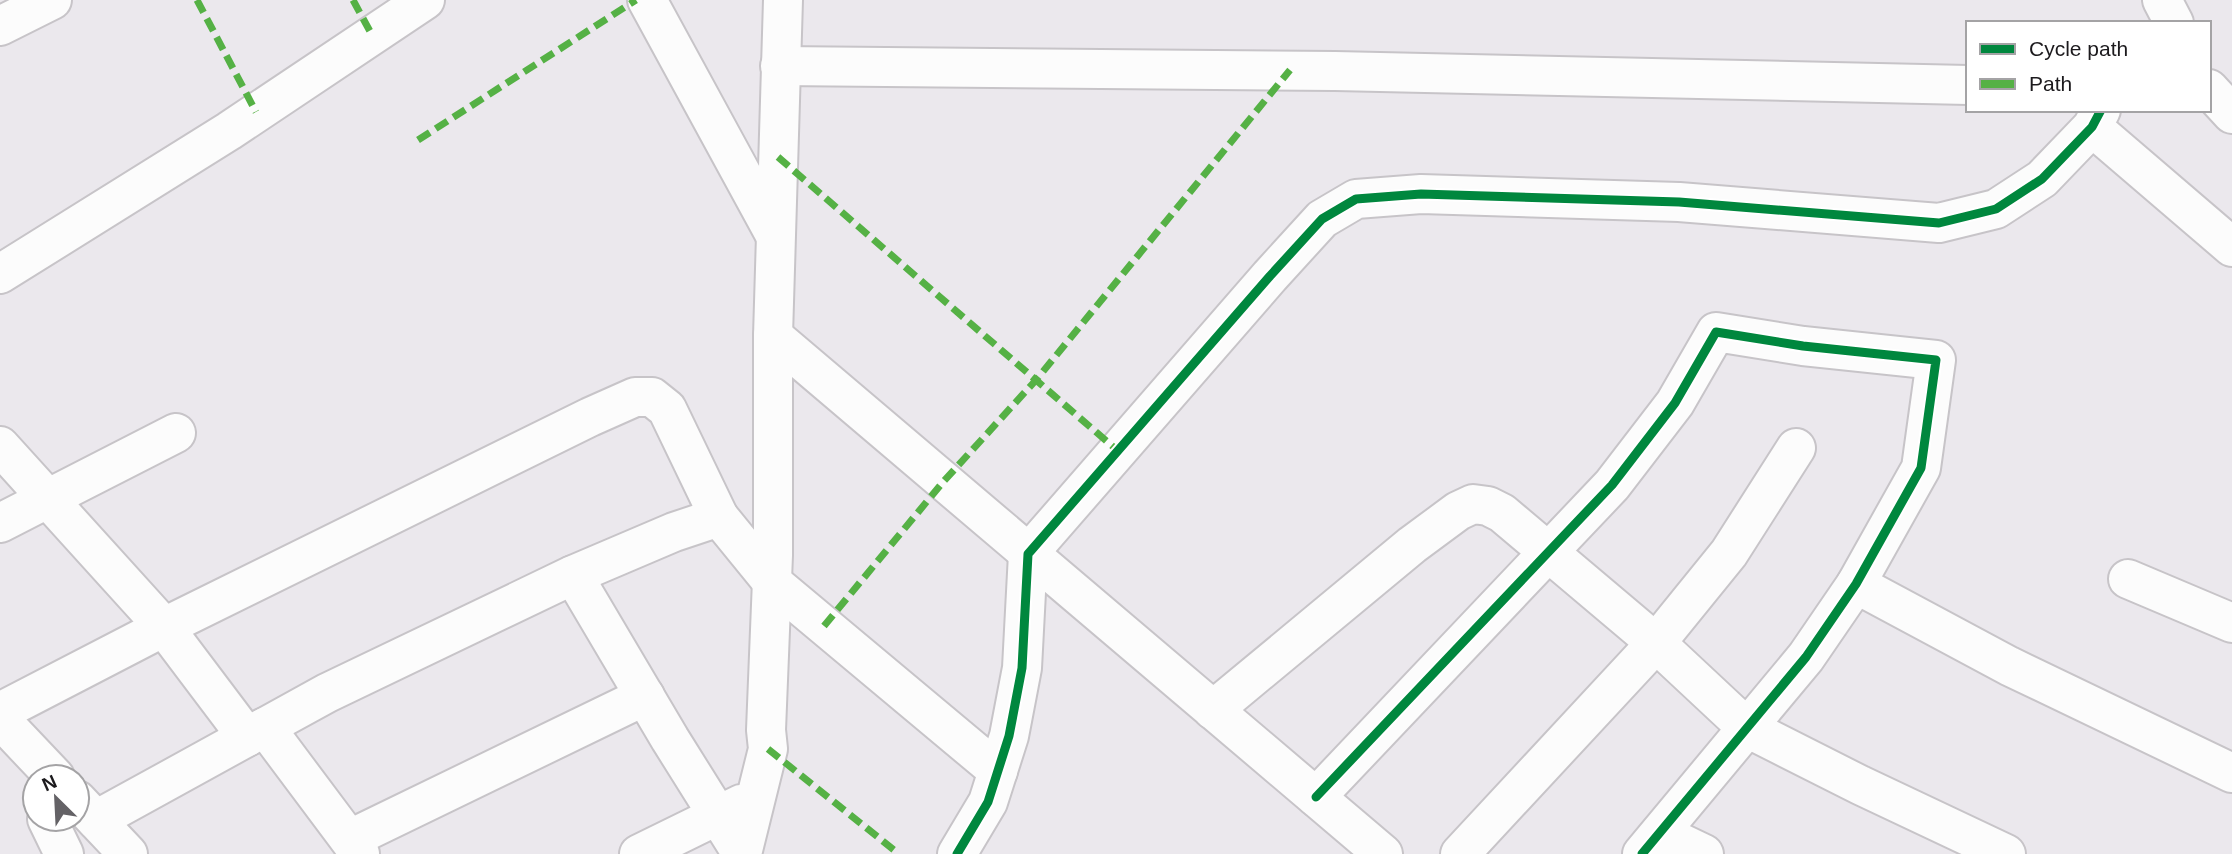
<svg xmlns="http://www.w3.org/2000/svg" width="2232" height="854" viewBox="0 0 2232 854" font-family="Helvetica,sans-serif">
  <rect width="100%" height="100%" fill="#ebe8ed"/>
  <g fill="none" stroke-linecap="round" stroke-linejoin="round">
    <g stroke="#c7c4c8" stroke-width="42">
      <g id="minor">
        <polyline points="647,0 775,235"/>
        <polyline points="2162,0 2174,23"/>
        <polyline points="0,26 52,0"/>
        <polyline points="780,66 1335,71 1968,85"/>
        <polyline points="2209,89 2232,114"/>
        <polyline points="2092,127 2232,247"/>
        <polyline points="0,274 229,131 425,0"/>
        <polyline points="773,336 1383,854"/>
        <polyline points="0,446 164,627 247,737"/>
        <polyline points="0,523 176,433"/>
        <polyline points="573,575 670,739 742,854"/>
        <polyline points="2128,579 2232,623"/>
        <polyline points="1856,584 2009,666 2232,773"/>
        <polyline points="1213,710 1412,545 1458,511 1473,504 1488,506 1502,513 1656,643 1747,728 1860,785 2006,854"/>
        <polyline points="0,712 164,627 590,417 635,397 652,397 667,409 719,517"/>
        <polyline points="0,719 55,777"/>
        <polyline points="265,727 360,854"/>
        <polyline points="1316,797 1612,485 1675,403 1716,332 1803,346 1936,360 1921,468 1856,584 1806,657 1642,854"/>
        <polyline points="77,800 128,854"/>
        <polyline points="47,819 64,854"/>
        <polyline points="96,820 327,693 573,575 674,532 719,517 772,582 998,771"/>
        <polyline points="1660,833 1704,854"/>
        <polyline points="350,839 645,696"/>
        <polyline points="639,854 741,804"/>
        <polyline points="742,854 768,749 766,730 773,555 773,336 783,0"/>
        <polyline points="957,854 988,802 1009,736 1022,668 1028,554 1270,276 1322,219 1356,199 1421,194 1679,202 1939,223 1996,209 2042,179 2092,127 2101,110"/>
        <polyline points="1460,854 1656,643 1729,553 1796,448"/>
      </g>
    </g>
    <use href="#minor" stroke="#fcfcfc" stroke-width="38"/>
    <g stroke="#55b145" stroke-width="7" stroke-dasharray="14 7" stroke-linecap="butt">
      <polyline points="197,0 256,112"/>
      <polyline points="353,0 372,35"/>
      <polyline points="418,140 636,0"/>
      <polyline points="778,157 1118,451"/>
      <polyline points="824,626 943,482 1036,380 1290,70"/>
      <polyline points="768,749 899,854"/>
    </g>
    <g stroke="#fff" stroke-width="13">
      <g id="cycleway">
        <polyline points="1316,797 1612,485 1675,403 1716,332 1803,346 1936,360 1921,468 1856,584 1806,657 1642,854"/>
        <polyline points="957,854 988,802 1009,736 1022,668 1028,554 1270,276 1322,219 1356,199 1421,194 1679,202 1939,223 1996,209 2042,179 2092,127 2101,110"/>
      </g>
    </g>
    <use href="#cycleway" stroke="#00873e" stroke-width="9"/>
  </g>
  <rect x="1966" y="21" width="245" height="91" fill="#ffffff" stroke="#a4a3a5" stroke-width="2"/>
  <rect x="1980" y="44" width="35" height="10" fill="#00873e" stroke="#a4a3a5" stroke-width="2"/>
  <text x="2029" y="56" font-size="21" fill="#1c1a1d">Cycle path</text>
  <rect x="1980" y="79" width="35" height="10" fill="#55b145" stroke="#a4a3a5" stroke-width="2"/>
  <text x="2029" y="91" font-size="21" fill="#1c1a1d">Path</text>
  <g transform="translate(56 798) rotate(336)"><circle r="33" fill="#ffffff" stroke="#a4a3a5" stroke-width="2"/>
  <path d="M0-5L12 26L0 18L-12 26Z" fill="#646266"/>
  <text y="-10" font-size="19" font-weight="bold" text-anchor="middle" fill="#1c1a1d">N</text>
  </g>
</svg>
